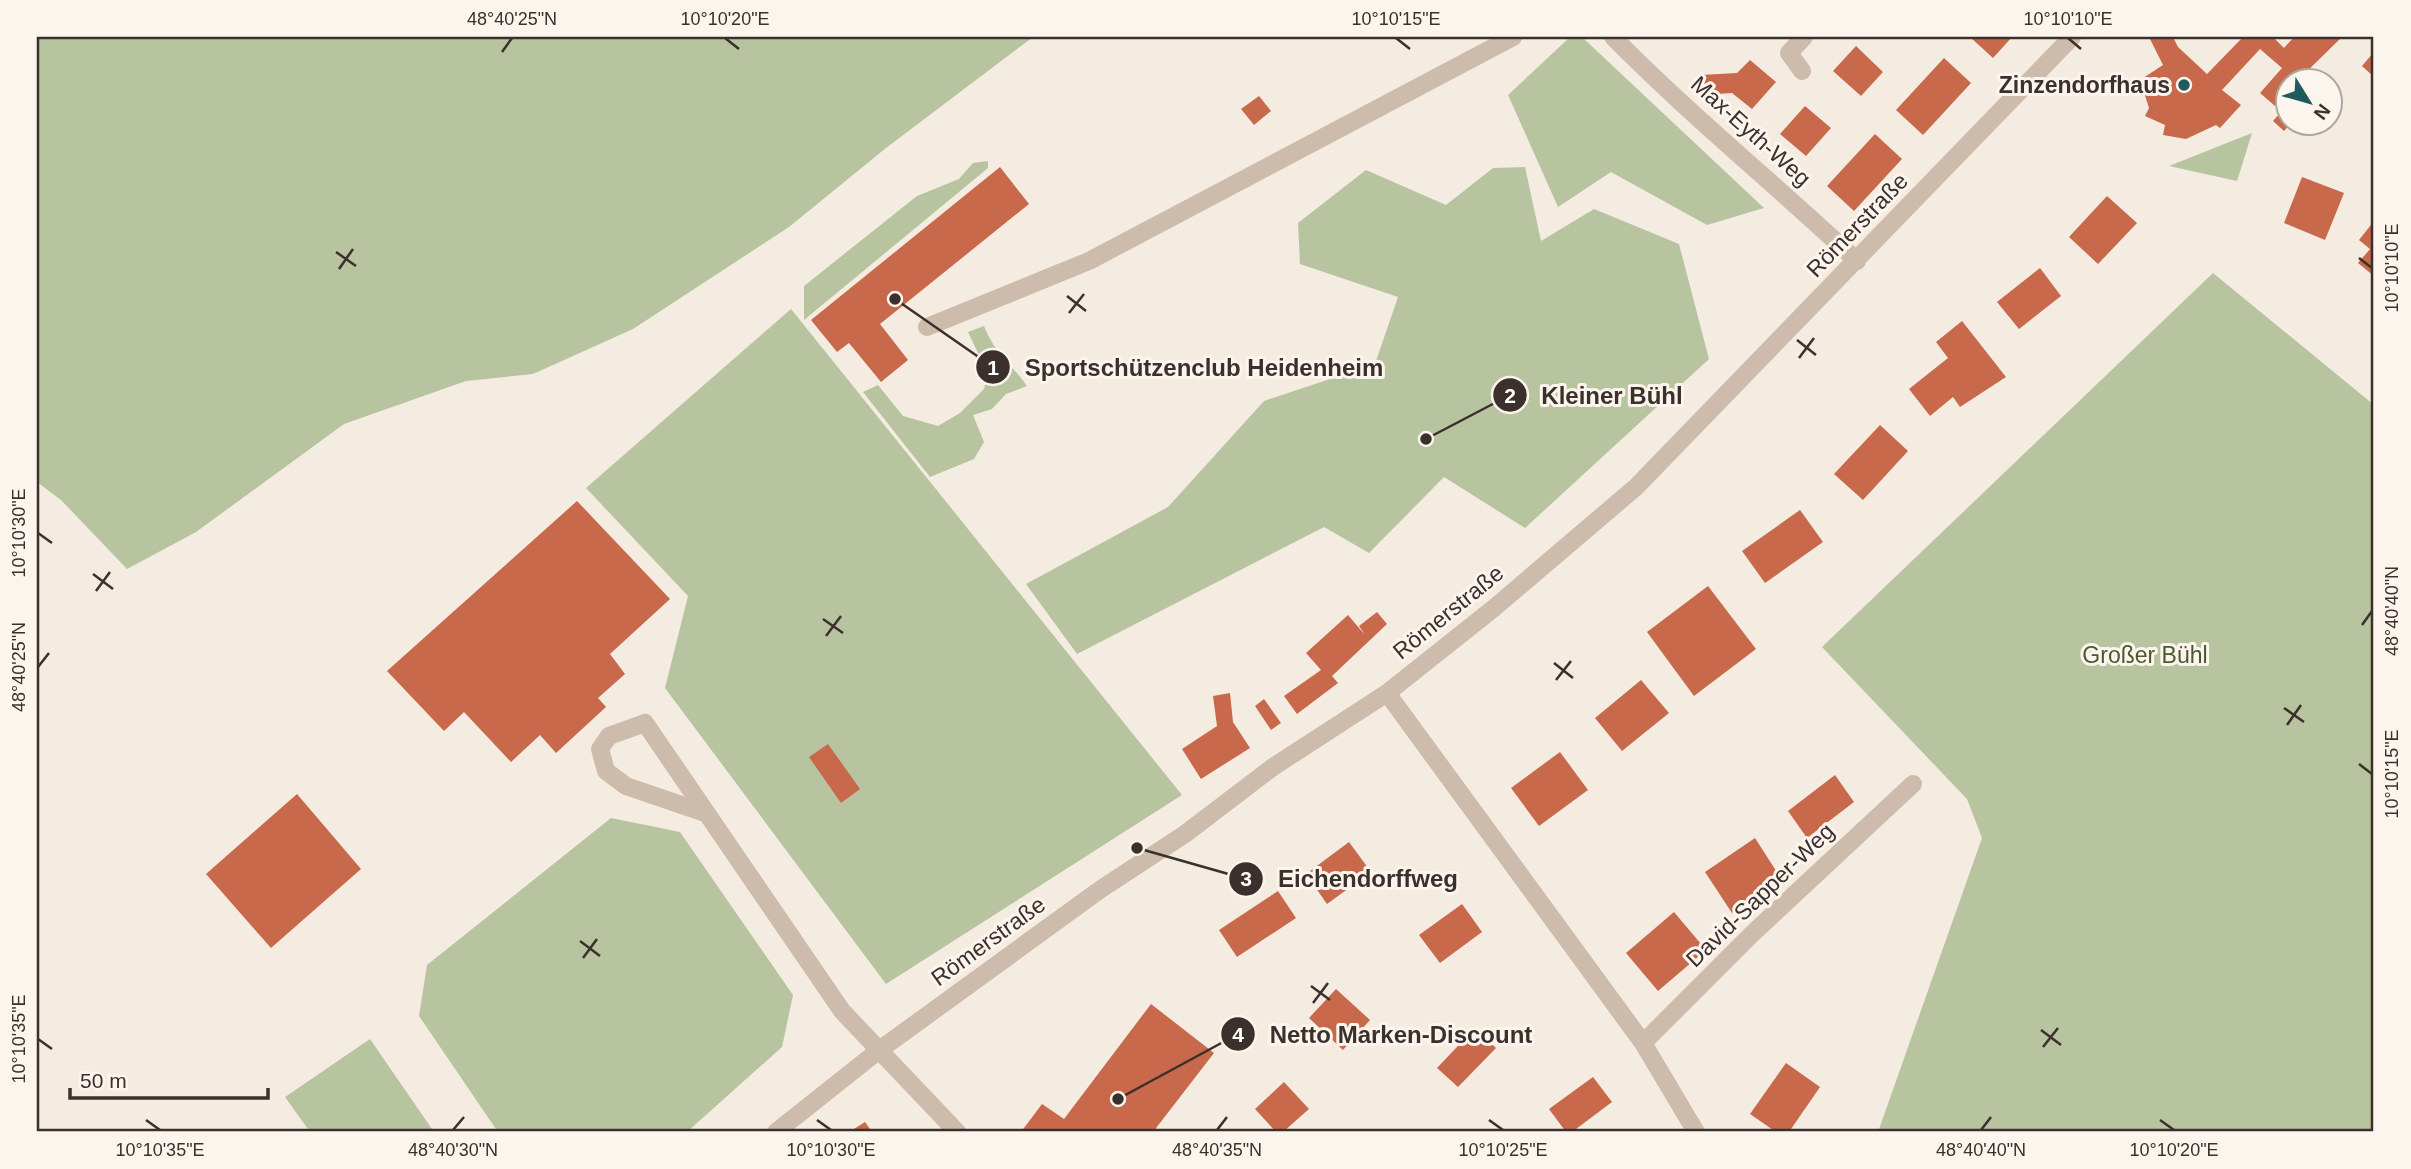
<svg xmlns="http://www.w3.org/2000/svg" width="2411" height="1169" viewBox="0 0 2411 1169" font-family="Helvetica,sans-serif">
  <rect width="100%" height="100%" fill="#f4ebe1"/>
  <g fill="#b8c4a0">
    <polygon points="37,37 1033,37 886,148 789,227 633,329 533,374 466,381 344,424 196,532 127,569 61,500 37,482"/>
    <polygon points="1570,37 1582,37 1764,208 1707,225 1611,172 1558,207 1508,95"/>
    <polygon points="2252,133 2237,181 2169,166"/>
    <polygon points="988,161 988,168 804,320 804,286 917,196 959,179 973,163"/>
    <polygon points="1525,167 1541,241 1594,209 1679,244 1709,359 1525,528 1444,477 1369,553 1324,527 1077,654 1026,584 1168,507 1264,401 1375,364 1398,297 1300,264 1298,223 1366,170 1446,205 1493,168"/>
    <polygon points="2213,273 2374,405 2374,1132 1878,1132 1982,838 1967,799 1822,647"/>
    <polygon points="791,309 1182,795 886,984 665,688 688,596 586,488"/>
    <path d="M 984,326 C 995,354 1010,362 1027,386 L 1006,394 L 992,409 L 973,415 L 984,442 L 974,459 L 930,477 L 863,392 L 878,385 L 903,416 L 938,426 L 960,413 L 984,389 L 989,366 L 978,353 L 968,332 Z"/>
    <polygon points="611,818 680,832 793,995 782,1047 687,1132 498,1132 419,1016 427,965"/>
    <polygon points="370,1039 434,1132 310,1132 285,1097"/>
  </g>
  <g fill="#c8694b">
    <polygon points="1970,37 2012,37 1993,58"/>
    <polygon points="2149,37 2173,37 2178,47 2207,74 2243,37 2273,37 2284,48 2294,37 2342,37 2298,80 2288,80 2288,91 2275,106 2260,93 2282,68 2260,49 2222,90 2241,105 2220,128 2216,125 2186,139 2163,135 2165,125 2145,116 2149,108 2140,80 2163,65"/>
    <polygon points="1856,46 1883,72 1861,96 1833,71"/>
    <polygon points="2374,52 2374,77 2362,66"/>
    <polygon points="1944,58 1971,83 1923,135 1896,110"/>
    <polygon points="1750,60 1776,82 1752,109 1732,93 1702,95 1701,75 1737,73"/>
    <polygon points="1259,96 1271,111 1254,125 1241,109"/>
    <polygon points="2288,104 2288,122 2292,122 2284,131 2273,121"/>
    <polygon points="1805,106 1831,128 1806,156 1780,134"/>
    <polygon points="1875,134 1902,159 1854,211 1827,186"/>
    <polygon points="1000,167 1029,204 880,324 908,360 881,382 849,343 837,352 811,320"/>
    <polygon points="2302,177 2344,193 2325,240 2284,223"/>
    <polygon points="2107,196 2137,223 2098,264 2069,237"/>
    <polygon points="2374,221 2374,276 2358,263 2370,249 2359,240"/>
    <polygon points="2040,268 2061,296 2019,329 1997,302"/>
    <polygon points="1962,321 2006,377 1960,407 1953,397 1930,416 1909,389 1948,358 1936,342"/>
    <polygon points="1880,425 1908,451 1863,500 1834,474"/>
    <polygon points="577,501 670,599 610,654 625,674 598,698 606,707 556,753 540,735 511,762 464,712 444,731 387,671"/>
    <polygon points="1800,510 1823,542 1765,583 1742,551"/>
    <polygon points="1708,586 1756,649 1694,696 1647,632"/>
    <polygon points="1377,612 1387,624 1332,676 1338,683 1297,714 1284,696 1321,670 1306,653 1348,615 1365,635 1359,626"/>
    <polygon points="1641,680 1669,713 1622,751 1595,718"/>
    <polygon points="1230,693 1233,722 1250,748 1201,779 1182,749 1217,726 1213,696"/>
    <polygon points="1264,699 1281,723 1271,730 1255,706"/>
    <polygon points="828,744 860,789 841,803 809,757"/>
    <polygon points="1560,752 1588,790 1539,826 1511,788"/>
    <polygon points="1835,775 1854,802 1807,838 1788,811"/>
    <polygon points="297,794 361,869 271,948 206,874"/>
    <polygon points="1755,838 1782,880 1732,913 1705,872"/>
    <polygon points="1349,842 1371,872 1327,904 1306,874"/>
    <polygon points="1278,891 1296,918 1237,957 1219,930"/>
    <polygon points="1462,904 1482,932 1440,963 1419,935"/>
    <polygon points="1674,912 1706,950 1658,991 1626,953"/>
    <polygon points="1336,989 1370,1020 1343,1050 1309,1018"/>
    <polygon points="1151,1004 1214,1053 1153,1132 1021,1132 1042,1104 1064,1119"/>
    <polygon points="1475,1028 1496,1048 1458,1087 1437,1068"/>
    <polygon points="1786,1063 1820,1087 1789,1132 1776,1132 1750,1114"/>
    <polygon points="1593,1077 1612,1102 1572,1132 1566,1132 1549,1109"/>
    <polygon points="1284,1082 1309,1109 1283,1132 1276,1132 1255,1109"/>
    <polygon points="865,1122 872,1132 856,1132 854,1129"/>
  </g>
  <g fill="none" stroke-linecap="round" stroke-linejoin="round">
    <g stroke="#cdbbac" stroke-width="18">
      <path d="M 1613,37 C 1690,115 1777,186 1857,261"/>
      <polyline points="1802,71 1789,53 1804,37"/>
      <polyline points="927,327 1089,261 1513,37"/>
      <polyline points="1387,693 1643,1043 1696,1132"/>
      <polyline points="705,813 626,786 606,771 600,749 609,736 645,723 842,1011 957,1132"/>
      <polyline points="1643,1043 1752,934 1913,784"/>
      <polyline points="776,1132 878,1051 1101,889 1185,834 1273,767 1387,693 1494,608 1636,487 2072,37"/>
    </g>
  </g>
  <path fill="none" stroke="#3b302b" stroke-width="2.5" d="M 725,38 L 739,49M 1396,38 L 1410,49M 2068,38 L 2081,49M 502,52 L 512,38M 336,252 L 356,266M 2359,258 L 2372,268M 339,269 L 353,249M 1067,296 L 1086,311M 1069,313 L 1084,294M 1797,340 L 1816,355M 1799,358 L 1814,338M 38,533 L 52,543M 93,574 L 113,589M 96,591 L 110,572M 823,619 L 843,633M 2362,625 L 2372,611M 826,636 L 841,616M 1554,663 L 1573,678M 38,667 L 49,653M 1556,680 L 1571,661M 2284,708 L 2304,722M 2287,725 L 2301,705M 2359,764 L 2372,774M 580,941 L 600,956M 583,958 L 597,939M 1311,986 L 1330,1000M 1313,1003 L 1328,983M 2041,1030 L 2061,1045M 38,1039 L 52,1049M 2043,1047 L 2058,1028M 146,1120 L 160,1130M 817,1120 L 831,1130M 1489,1120 L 1503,1130M 2160,1120 L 2174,1130M 453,1130 L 464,1117M 1217,1130 L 1227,1117M 1981,1130 L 1991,1117"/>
  <circle fill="#1f5a5e" stroke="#fbf5ee" stroke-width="2.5" cx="2184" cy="85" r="7"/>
  <g text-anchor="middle" stroke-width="6" stroke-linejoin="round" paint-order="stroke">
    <g font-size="23" font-weight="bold" fill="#3b302b" stroke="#fbf5ee" text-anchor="end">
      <text x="2170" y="93">Zinzendorfhaus</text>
    </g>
    <g font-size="23" fill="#3b302b" stroke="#fbf5ee">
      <text transform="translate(1751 131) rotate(42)" y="8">Max-Eyth-Weg</text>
      <text transform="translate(1857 225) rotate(-46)" y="8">Römerstraße</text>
      <text transform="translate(1448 612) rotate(-39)" y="8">Römerstraße</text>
      <text transform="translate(1760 895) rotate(-44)" y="8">David-Sapper-Weg</text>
      <text transform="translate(988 941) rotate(-36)" y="8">Römerstraße</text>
    </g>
    <g font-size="23" fill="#4a5a2e" stroke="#fbf5ee">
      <text x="2145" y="663">Großer Bühl</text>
    </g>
  </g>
  <path fill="none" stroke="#3b302b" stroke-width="2.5" d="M895 299L993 367M1426 439L1510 395M1137 848L1246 879M1118 1099L1238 1034"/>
  <g fill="#3b302b" stroke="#fbf5ee" stroke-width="2.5">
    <circle cx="895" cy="299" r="7"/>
    <circle cx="1426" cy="439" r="7"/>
    <circle cx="1137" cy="848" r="7"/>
    <circle cx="1118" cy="1099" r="7"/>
    <circle cx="993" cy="367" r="18"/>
    <circle cx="1510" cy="395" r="18"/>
    <circle cx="1246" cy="879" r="18"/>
    <circle cx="1238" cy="1034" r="18"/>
  </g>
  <g font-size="21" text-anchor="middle" font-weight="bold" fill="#fff">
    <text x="993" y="375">1</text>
    <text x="1510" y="403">2</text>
    <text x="1246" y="886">3</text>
    <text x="1238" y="1042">4</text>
  </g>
  <g font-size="24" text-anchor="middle" font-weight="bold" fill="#3b302b" stroke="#fbf5ee" stroke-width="6" stroke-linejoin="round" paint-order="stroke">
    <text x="1204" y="376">Sportschützenclub Heidenheim</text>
    <text x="1612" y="404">Kleiner Bühl</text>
    <text x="1368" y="887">Eichendorffweg</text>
    <text x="1401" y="1043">Netto Marken-Discount</text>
  </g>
  <rect width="2411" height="1169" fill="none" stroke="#fbf5ee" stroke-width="77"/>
  <g transform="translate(2309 102) rotate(127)"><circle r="33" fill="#fbf5ee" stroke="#aea6a0" stroke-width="2"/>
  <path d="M0-5L12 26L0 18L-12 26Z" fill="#1f5a5e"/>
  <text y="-10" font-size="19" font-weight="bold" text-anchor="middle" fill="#3b302b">N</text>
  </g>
  <path d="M70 1088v10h198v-10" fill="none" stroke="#3b302b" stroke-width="3.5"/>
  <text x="80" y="1088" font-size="21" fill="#3b302b" stroke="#fbf5ee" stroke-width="5" paint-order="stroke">50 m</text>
  <rect x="38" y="38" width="2334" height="1092" fill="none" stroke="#3b302b" stroke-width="2.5"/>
  <g font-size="18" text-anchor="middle" fill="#3b302b">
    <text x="512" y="25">48°40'25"N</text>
    <text x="725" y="25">10°10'20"E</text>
    <text x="1396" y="25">10°10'15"E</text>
    <text x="2068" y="25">10°10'10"E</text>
    <text transform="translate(2392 268) rotate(-90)" y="6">10°10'10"E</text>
    <text transform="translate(19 533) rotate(-90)" y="6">10°10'30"E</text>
    <text transform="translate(2392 611) rotate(-90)" y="6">48°40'40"N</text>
    <text transform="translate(19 667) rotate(-90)" y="6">48°40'25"N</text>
    <text transform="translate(2392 774) rotate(-90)" y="6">10°10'15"E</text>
    <text transform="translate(19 1039) rotate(-90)" y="6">10°10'35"E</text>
    <text x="160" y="1156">10°10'35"E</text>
    <text x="453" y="1156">48°40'30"N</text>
    <text x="831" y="1156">10°10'30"E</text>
    <text x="1217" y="1156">48°40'35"N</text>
    <text x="1503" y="1156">10°10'25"E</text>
    <text x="1981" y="1156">48°40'40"N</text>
    <text x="2174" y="1156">10°10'20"E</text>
  </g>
</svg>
